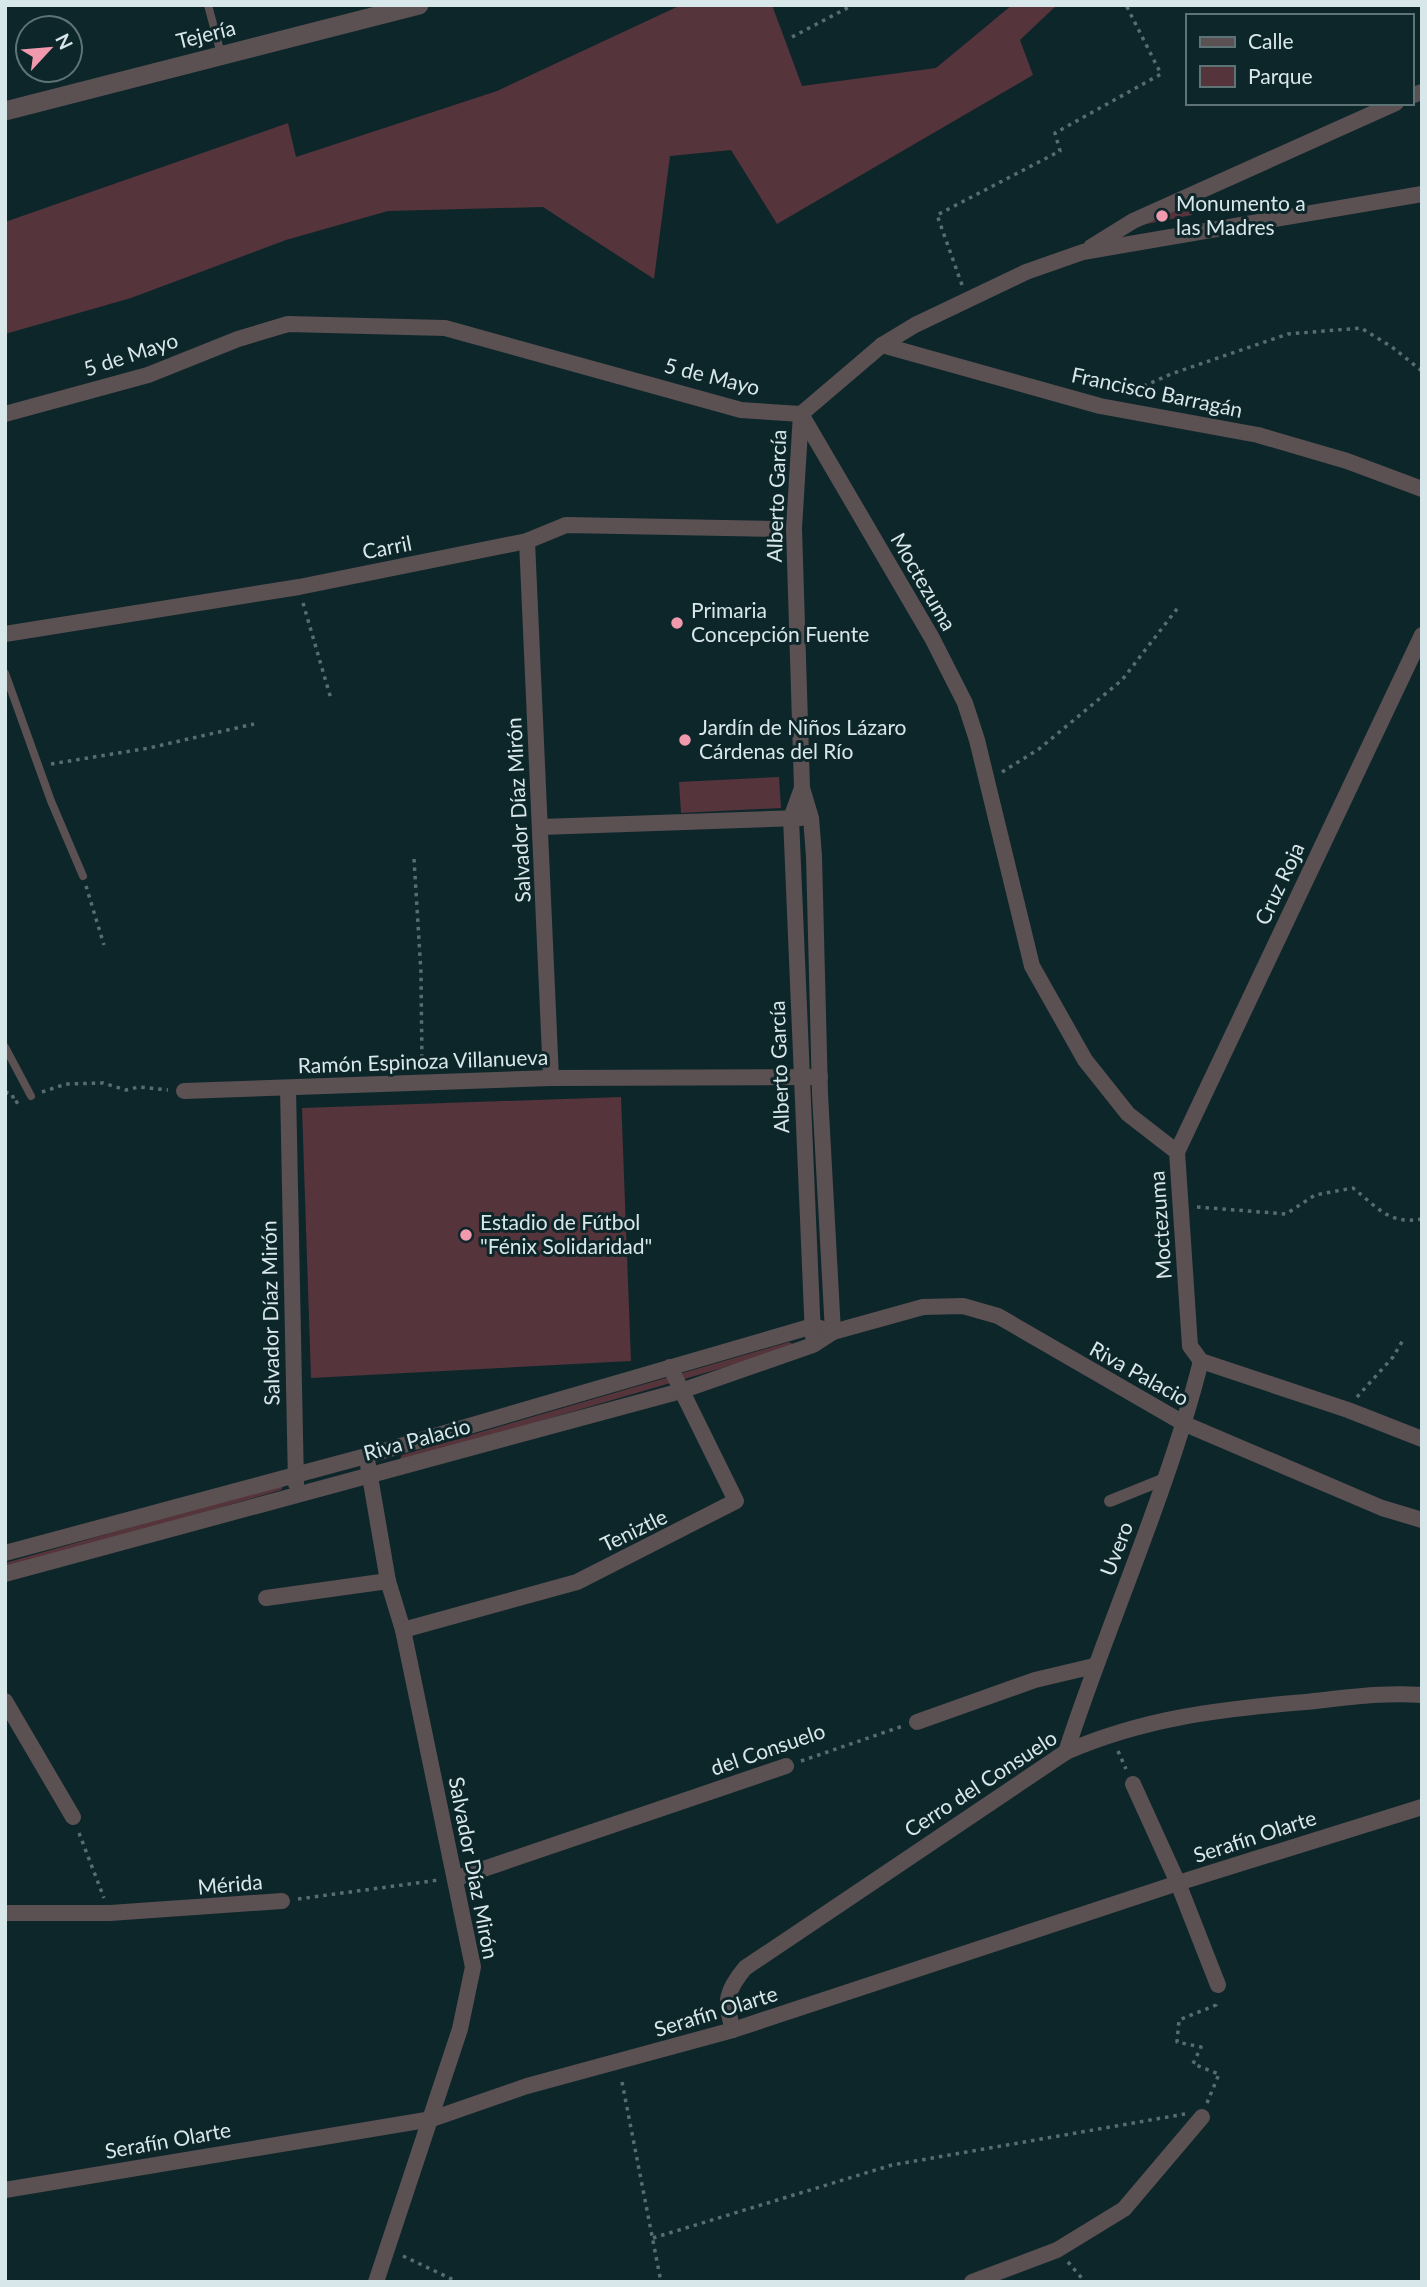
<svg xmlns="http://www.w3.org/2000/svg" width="1427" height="2287" viewBox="0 0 1427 2287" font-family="Lato,sans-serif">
  <rect width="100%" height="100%" fill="#0d262a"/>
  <g fill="#55343b">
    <polygon points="681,5 772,5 802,86 936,68 1012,5 1057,5 1020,40 1033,75 777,224 731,150 670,156 654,279 543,207 388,211 286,240 131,298 5,334 5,222 288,123 296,157 497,91"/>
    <polygon points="1186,199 1192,215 1142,225"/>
    <polygon points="779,777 781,808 681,813 679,782"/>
    <polygon points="621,1097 631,1361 311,1378 302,1108"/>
    <polygon points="789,1342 793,1344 791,1348 403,1461 400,1459 402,1455"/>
    <polygon points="279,1485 283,1487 281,1490 5,1569 5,1563"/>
  </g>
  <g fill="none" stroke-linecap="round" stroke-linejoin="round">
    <g stroke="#586d71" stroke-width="3.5" stroke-dasharray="3.5 5" stroke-linecap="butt">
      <polyline points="792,37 853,5"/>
      <polyline points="962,285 937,215 1060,151 1055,133 1161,74 1126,5"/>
      <polyline points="1128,393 1171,374 1288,334 1361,328 1392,347 1422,371"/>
      <polyline points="303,603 331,699"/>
      <polyline points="51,764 149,748 254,724"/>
      <polyline points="1002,772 1039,749 1122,680 1180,605"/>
      <polyline points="414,859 421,973 422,1066"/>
      <polyline points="86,886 104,945"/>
      <polyline points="5,1092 12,1094 15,1103 19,1101"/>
      <polyline points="42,1092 66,1084 103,1083 126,1090 139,1087 168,1090"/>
      <path d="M 1197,1207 L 1286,1214 L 1315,1195 L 1353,1188 C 1377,1207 1389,1225 1422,1219"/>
      <polyline points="1357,1397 1393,1357 1403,1340"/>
      <polyline points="1118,1751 1126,1769"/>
      <polyline points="801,1761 903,1726"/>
      <polyline points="79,1833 104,1898"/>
      <polyline points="298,1899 439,1880"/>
      <polyline points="622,2082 661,2282"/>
      <polyline points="1207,2103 1219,2074 1193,2064 1201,2047 1177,2042 1179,2020 1216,2005 1216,2001"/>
      <polyline points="653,2238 892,2165 1185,2114"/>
      <polyline points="403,2256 458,2282"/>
      <polyline points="1068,2262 1085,2282"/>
    </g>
    <g stroke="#5b5052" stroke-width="8">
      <polyline points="208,5 221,54"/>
      <polyline points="5,673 51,801 83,876"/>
      <polyline points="5,1047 31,1096"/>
    </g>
    <polyline stroke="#5b5052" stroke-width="12" points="1110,1501 1167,1478"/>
    <g stroke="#5b5052" stroke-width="16">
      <polyline points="1411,96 1422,92"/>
      <polyline points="1091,247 1133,221 1396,103"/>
      <polyline points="882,345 1100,406 1258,435 1347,461 1422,489"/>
      <polyline points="5,414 148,375 238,339 288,324 445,328 741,410 801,414 882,345 915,325 1026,272 1083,252 1422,194"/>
      <polyline points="801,414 932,638 965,703 977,740 1032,966 1085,1060 1128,1114 1177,1152 1190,1346 1201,1361 1348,1410 1422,1439"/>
      <polyline points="801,414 794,528 802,788 811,818 814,856 820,1094 833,1332"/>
      <polyline points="527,541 551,1078"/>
      <polyline points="5,634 299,587 527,541 566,525 776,529"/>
      <polyline points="802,788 791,818 813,1337"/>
      <polyline points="541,827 801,818"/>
      <polyline points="288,1088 296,1484"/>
      <polyline points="184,1091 551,1078 820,1077"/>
      <polyline points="1177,1152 1422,635"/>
      <polyline points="368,1465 388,1581 403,1630 473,1967 460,2029 376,2282"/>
      <polyline points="5,1553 366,1456 813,1326 833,1332"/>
      <polyline points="5,1574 681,1391 813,1345 833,1332 923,1307 963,1306 998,1316 1185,1424 1382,1508 1422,1520"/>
      <polyline points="266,1598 388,1581"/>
      <polyline points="403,1630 577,1582 736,1501 670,1367"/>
      <polyline points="5,1701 73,1817"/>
      <polyline points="917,1722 1035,1680 1094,1666"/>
      <path d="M 1066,1752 C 1109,1620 1167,1495 1201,1361"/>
      <polyline points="1133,1784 1178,1883 1218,1985"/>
      <polyline points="457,1878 786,1766"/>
      <polyline points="5,1913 110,1913 282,1901"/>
      <path d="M 733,2030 C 724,2001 726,1991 745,1968 L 1066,1752 C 1144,1718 1220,1709 1305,1702 C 1344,1698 1383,1692 1422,1695"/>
      <polyline points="5,2190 432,2119 527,2086 733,2030 1178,1883 1422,1807"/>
      <polyline points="972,2282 1057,2250 1124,2209 1202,2117"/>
    </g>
    <polyline stroke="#5b5052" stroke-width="19" points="5,111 419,5"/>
  </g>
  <g fill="#f29aad" stroke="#0d262a" stroke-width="2.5">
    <circle cx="1162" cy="216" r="7"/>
    <circle cx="677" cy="623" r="7"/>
    <circle cx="685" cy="740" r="7"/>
    <circle cx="466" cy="1235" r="7"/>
  </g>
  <g text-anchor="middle" stroke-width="6" stroke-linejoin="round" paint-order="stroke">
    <g font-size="21" fill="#d8e7e9" stroke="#0d262a">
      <text transform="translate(206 35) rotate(-14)" y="7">Tejería</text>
      <text transform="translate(131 355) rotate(-18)" y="7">5 de Mayo</text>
      <text transform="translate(712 377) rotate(14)" y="7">5 de Mayo</text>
      <text transform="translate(1157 393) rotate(12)" y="7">Francisco Barragán</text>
      <text transform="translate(777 496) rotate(-88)" y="7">Alberto García</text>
      <text transform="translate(387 548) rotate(-11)" y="7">Carril</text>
      <text transform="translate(923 582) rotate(60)" y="7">Moctezuma</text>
      <text transform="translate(519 810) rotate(-93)" y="7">Salvador Díaz Mirón</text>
      <text transform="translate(1280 884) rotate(-65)" y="7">Cruz Roja</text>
      <text transform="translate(423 1062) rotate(-2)" y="7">Ramón Espinoza Villanueva</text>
      <text transform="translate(780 1067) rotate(-92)" y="7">Alberto García</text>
      <text transform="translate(1161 1225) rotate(-94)" y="7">Moctezuma</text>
      <text transform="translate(271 1313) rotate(-91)" y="7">Salvador Díaz Mirón</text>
      <text transform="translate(1139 1374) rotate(29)" y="7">Riva Palacio</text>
      <text transform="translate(417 1440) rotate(-15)" y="7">Riva Palacio</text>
      <text transform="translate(634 1531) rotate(-26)" y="7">Teniztle</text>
      <text transform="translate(1117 1549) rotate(-69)" y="7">Uvero</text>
      <text transform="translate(768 1750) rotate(-19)" y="7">del Consuelo</text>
      <text transform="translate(981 1784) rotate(-33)" y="7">Cerro del Consuelo</text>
      <text transform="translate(1255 1837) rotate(-18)" y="7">Serafín Olarte</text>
      <text transform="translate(473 1868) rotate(79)" y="7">Salvador Díaz Mirón</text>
      <text transform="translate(230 1885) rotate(-5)" y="7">Mérida</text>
      <text transform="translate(716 2012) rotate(-17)" y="7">Serafín Olarte</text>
      <text transform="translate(168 2141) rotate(-10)" y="7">Serafín Olarte</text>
    </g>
    <g font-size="21" fill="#d8e7e9" stroke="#0d262a" text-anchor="start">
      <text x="1176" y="211">Monumento a<tspan x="1176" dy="24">las Madres</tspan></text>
      <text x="691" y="618">Primaria<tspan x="691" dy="24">Concepción Fuente</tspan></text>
      <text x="699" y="735">Jardín de Niños Lázaro<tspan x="699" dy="24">Cárdenas del Río</tspan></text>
      <text x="480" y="1230">Estadio de Fútbol<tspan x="480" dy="24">"Fénix Solidaridad"</tspan></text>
    </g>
  </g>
  <rect width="1427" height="2287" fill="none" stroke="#d8e7e9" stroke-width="14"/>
  <rect x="1186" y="14" width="228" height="91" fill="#0d262a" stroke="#5e7376" stroke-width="2"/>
  <rect x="1200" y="37" width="35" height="10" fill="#5b5052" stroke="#5e7376" stroke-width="2"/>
  <text x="1248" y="49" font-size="21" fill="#d8e7e9">Calle</text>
  <rect x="1200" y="66" width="35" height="21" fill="#55343b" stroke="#5e7376" stroke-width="2"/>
  <text x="1248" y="84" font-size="21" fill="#d8e7e9">Parque</text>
  <g transform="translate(49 49) rotate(64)"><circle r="33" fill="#0d262a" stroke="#5e7376" stroke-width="2"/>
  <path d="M0-5L12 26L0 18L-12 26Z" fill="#f29aad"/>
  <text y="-10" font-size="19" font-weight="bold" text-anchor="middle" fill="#d8e7e9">N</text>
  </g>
</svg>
